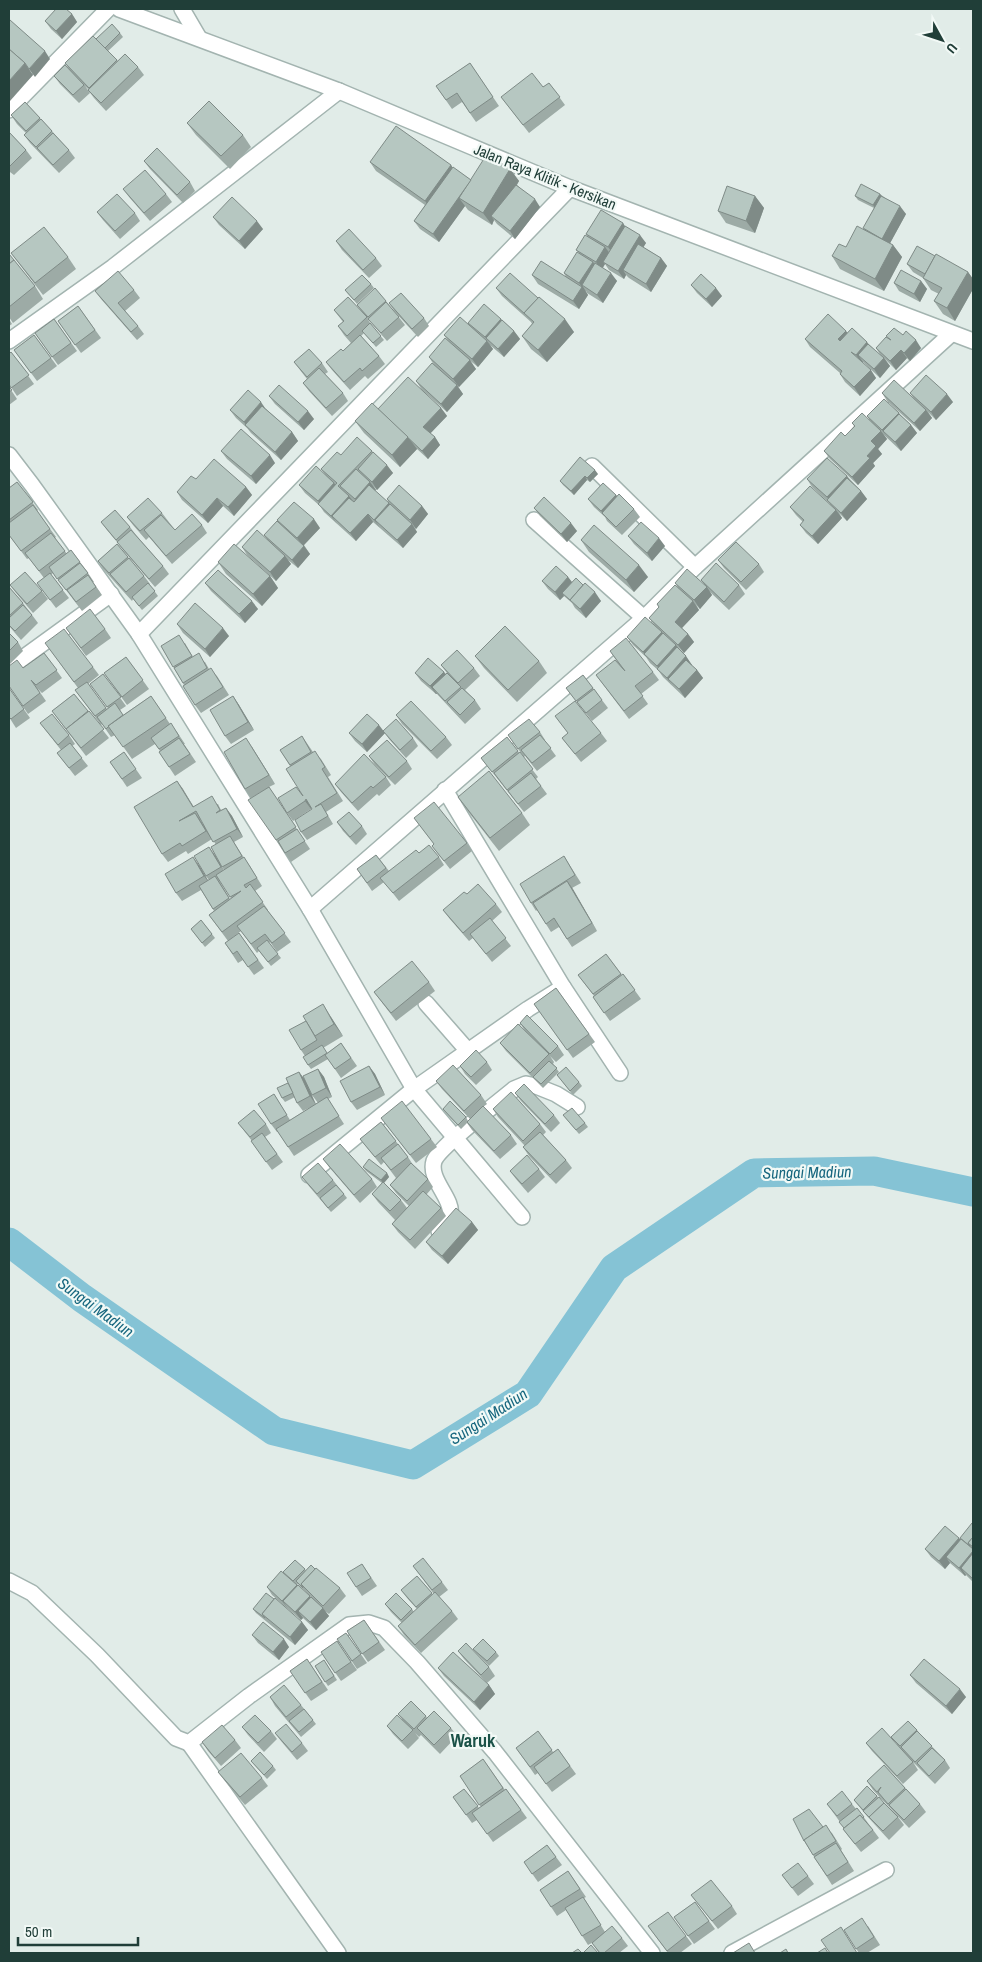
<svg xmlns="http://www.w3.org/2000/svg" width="982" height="1962" viewBox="0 0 982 1962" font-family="'Archivo Narrow',sans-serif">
  <rect width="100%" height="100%" fill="#e1ece8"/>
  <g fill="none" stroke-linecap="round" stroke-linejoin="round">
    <polyline stroke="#85c3d5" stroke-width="29" points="9,1242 82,1298 274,1431 413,1465 528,1394 614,1268 754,1173 874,1171 973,1192"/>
    <g stroke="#a3b4b0" stroke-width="18">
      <g id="minor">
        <polyline points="119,9 339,91 570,188 973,341"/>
        <polyline points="182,9 199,38"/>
        <polyline points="9,110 108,9"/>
        <polyline points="9,341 113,267 339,91"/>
        <polyline points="9,455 32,485 139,634 310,909 414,1089 522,1217"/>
        <polyline points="592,466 695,567"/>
        <polyline points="534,520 644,618"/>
        <polyline points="139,634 570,188"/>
        <polyline points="9,668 111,594"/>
        <polyline points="310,909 644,618 695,567 951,334"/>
        <polyline points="563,987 620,1073"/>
        <polyline points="426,1003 468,1051"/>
        <polyline points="309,1175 414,1089 528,1009 563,987 445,790"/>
        <path d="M 439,1231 C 443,1226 448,1221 450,1215 C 454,1199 428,1180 434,1161 C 439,1147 500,1101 514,1089 L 526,1084 L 536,1086 L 556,1094 L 577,1107"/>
        <polyline points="9,1581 32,1593 97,1655 176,1738 189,1743 249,1696 349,1625 369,1623 384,1628 417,1662 495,1752 652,1953"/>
        <polyline points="189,1743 338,1953"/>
        <polyline points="732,1953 886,1870"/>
      </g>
    </g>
    <use href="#minor" stroke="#fff" stroke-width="15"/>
  </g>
  <g fill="#9daba6" fill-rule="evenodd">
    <polygon points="72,14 77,22 62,39 51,29 45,21"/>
    <polygon points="120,33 123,37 108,51 118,61 138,67 144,75 106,111 94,98 88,90 89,90 85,86 90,93 79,103 60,84 54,76 69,69 65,63 96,39"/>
    <polygon points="470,63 499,106 476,122 462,102 452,109 436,86"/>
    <polygon points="549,83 565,105 529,133 501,97 543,87"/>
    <polygon points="25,102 52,131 57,137 69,150 75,158 59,173 30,143 24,135 26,133 17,124 11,115"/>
    <polygon points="187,123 243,135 251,147 230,169 196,135"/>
    <polygon points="9,132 26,150 32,158 14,175 10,172 9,173"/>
    <polygon points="144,161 190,182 195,191 183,203 150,169"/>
    <polygon points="370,162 451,165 452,167 471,180 510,169 519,181 517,185 540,207 515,239 497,224 494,220 492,225 468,210 465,206 439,242 420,229 414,221 425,205 376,171"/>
    <polygon points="123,189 166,194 172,202 150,221 129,197"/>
    <polygon points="880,194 906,214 890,243 893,245 902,257 884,291 840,269 832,256 846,247 864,229 874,208 858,200 855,196"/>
    <polygon points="755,196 764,208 755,233 726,223 718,211"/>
    <polygon points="97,212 135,213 140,221 120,239 103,220"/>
    <polygon points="213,217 263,229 245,249 219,225"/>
    <polygon points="623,223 625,226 646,243 643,247 661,258 667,266 651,292 629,278 626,275 624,279 609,270 605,264 603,268 617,281 603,303 587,293 586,291 585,291 588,295 579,309 538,284 532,275 566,277 564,273 579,253 576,250 588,237 586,234"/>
    <polygon points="336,241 376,258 382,266 369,278 342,250"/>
    <polygon points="11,253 68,257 76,269 43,295 20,265"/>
    <polygon points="9,254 35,286 43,299 13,323 9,317"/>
    <polygon points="935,256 968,272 973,279 973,289 955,321 943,314 934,301 939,294 931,290 923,278 913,272 907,264"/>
    <polygon points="921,281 927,289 920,302 899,291 894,283"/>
    <polygon points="371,284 374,288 357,304 345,290"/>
    <polygon points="691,285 722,296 712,307 697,293"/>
    <polygon points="496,288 574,332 547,362 531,349 522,336 532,324 531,322 502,296"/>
    <polygon points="134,290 140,298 125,311 138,326 144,334 137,340 101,299 95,291"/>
    <polygon points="386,301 405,325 387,341 367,318 372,326 384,340 376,347 364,333 361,336 379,356 385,364 368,379 365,376 350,390 332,370 326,362 343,351 351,343 344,335 338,326 343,322 334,310 362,312 357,305"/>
    <polygon points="389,303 424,318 429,326 418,337 395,312"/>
    <polygon points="78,306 101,338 81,353 58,321"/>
    <polygon points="9,319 12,324 9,326"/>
    <polygon points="54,319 77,351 58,365 35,333"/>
    <polygon points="501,319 514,331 520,339 504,357 490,345 493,349 478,367 463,355 476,369 459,387 457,386 463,394 447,412 422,390 416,381 434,365 429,357 449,342 444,335 471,327 468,323"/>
    <polygon points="852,328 881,356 876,348 888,338 903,335 921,348 910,361 907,358 896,370 884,358 890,366 880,378 863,362 862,362 876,378 860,396 845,382 840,374 840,373 810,347 805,339 846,331 847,333"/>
    <polygon points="34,335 57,366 37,381 14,350"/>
    <polygon points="11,352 34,384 17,396 9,384"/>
    <polygon points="294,362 322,363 328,372 325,374 343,393 348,401 332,416 309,391 303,383 307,379 300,370"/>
    <polygon points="9,387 17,399 9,405"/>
    <polygon points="882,393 914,399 910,393 953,402 936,420 928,412 932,418 920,431 887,401"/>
    <polygon points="269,396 314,419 304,430 275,404"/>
    <polygon points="884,399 911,425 917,433 901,451 883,434 887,439 878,449 882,454 873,463 875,466 858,485 830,459 824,451 845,436 854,426 852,423 871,422 867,416"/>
    <polygon points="441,408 447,416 430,433 435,437 440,445 428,459 416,448 417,449 400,467 364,433 355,421 378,409"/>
    <polygon points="266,409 292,432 298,441 281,460 251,433 247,428 236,418 230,410"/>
    <polygon points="221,451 275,463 256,484 227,459"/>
    <polygon points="372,451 393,473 377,490 373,486 376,490 375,491 389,504 387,499 422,506 428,514 416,529 414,527 417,532 403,548 373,522 356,541 324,512 320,506 305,493 299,485 326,476 321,469 341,455"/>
    <polygon points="598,474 590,482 587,480 574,495 563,485 560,481"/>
    <polygon points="847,476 861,491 867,499 847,521 839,513 842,518 818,544 806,533 800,525 803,522 796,515 790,507 830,504 812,487 807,479"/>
    <polygon points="196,479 246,487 252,495 234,516 223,506 208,523 182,500 177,492"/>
    <polygon points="17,482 38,510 37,511 56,537 55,538 67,554 71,550 86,570 94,582 93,582 102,595 82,611 53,573 51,575 69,598 56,608 37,583 44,578 29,558 27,559 9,535 9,488"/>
    <polygon points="616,495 634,509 640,517 622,535 607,521 605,517 594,507 588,499"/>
    <polygon points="534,508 577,531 567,542 540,516"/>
    <polygon points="162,513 175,530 202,525 207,533 172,564 149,537 146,540 133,525 127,517"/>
    <polygon points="277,520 320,528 304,545 310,554 298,568 288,560 291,564 276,581 247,555 242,547 267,539 264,535 280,524"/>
    <polygon points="101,522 130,527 136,535 163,566 169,574 155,587 123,550 117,542 107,530"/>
    <polygon points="628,536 665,546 652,561 634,544"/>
    <polygon points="581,540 648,577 634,592 589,552"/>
    <polygon points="117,544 144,576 150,584 150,585 158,596 142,610 133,599 132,601 103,569 98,561"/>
    <polygon points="718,560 759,564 764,572 746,590 724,568"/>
    <polygon points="218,562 270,576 278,588 262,606 226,574"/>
    <polygon points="568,577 572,582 583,585 601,601 586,618 575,608 572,603 564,596 560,600 548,589 542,581"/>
    <polygon points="701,580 739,585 745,594 729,610 709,591 712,595 700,609 696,605 699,610 682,628 688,634 694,642 684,653 678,647 692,665 691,665 697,670 703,678 685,698 663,677 658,670 650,663 646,657 633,645 627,637 655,626 649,618 659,607 657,604 678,588 675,583 704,584"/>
    <polygon points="205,583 258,609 245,623 211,591"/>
    <polygon points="10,585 42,591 48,599 33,613 16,593"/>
    <polygon points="9,587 23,603 38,623 21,640 9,626"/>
    <polygon points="177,624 229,636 210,657 183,633"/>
    <polygon points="66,628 105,629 111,638 86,656"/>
    <polygon points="9,633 18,642 23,651 9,665"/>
    <polygon points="185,643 193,657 205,662 209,669 217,676 229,695 201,713 195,705 184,685 161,646"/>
    <polygon points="51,651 93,667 99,675 88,684 107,709 108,708 90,684 103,674 126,706 120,710 123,715 151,696 170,724 177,732 185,744 184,744 196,762 175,776 159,752 160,751 155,744 132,759 115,735 111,737 102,724 101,725 75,690 78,688"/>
    <polygon points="610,651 653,672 659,680 641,694 648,704 629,719 596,675 620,666"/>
    <polygon points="44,653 62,678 42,693 37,688 46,701 28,714 9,686 23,668"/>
    <polygon points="475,656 539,661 547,673 517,702 484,668"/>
    <polygon points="126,657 149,689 127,705 104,673"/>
    <polygon points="441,665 474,668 480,676 465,690 475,700 481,709 465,724 437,694 436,694 421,681 415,673 444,672 446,674 447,673"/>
    <polygon points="583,675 608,708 592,721 566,688"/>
    <polygon points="9,688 30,718 16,728 9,717"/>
    <polygon points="74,694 109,738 86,756 52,711"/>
    <polygon points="233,696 239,705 254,730 231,744 225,736"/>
    <polygon points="396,715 446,737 452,745 437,759 402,724"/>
    <polygon points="555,716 601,733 607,741 581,762 562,738 568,733"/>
    <polygon points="40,723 69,735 75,744 72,746 88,766 75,776 57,753 61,750"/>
    <polygon points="383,731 413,738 418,746 406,758 389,739 385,733 367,752 355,741 349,733"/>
    <polygon points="540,732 545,740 545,741 556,756 537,771 525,756 524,757 508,735"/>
    <polygon points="302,736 313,752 321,759 331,775 328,777 343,801 326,812 333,824 307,840 301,832 312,809 311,808 311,809 293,821 287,813 303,796 290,766 280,750"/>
    <polygon points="507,737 538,777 536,779 547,794 524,812 481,758"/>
    <polygon points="252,747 275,784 269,787 310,849 291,862 276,840 261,792 251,798 245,789"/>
    <polygon points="124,752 142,778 127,787 110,762"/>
    <polygon points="369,756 407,761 412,769 395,785 375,765"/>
    <polygon points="386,777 391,785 379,796 377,794 358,811 341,792 335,784"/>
    <path d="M 177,781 L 194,807 L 218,804 L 221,810 L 226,808 L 232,816 L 243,837 L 234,842 L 244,858 L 250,866 L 262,886 L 255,891 L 268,910 L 268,911 L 291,942 L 277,952 L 270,942 L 269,943 L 281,958 L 271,966 L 259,951 L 257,953 L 241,931 L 228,941 L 209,915 L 214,911 L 201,890 L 182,901 L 176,893 L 199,865 L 208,880 L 209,880 L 206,876 L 215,855 L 223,870 L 224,870 L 211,847 L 216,845 L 201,819 L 200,820 L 212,839 L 188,854 L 186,851 L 168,862 L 162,854 ZM 219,880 L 220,880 L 231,898 L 230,899 Z"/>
    <polygon points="458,797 522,813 530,825 499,851 466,809"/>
    <polygon points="414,818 467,843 472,851 450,869 432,846 434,844"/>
    <polygon points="337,822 362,826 367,834 356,845 343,831"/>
    <polygon points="419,853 439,857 444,865 399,901 384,882 372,891 357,869 376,855 389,871"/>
    <polygon points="564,856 581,883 572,888 597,931 572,947 559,927 551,932 537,910 536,911 531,903"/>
    <polygon points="467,894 496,904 502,912 492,921 511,946 492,962 473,938 469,941 449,918 443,910"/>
    <polygon points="201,920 215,938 205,947 191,929"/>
    <polygon points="239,933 264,968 254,975 243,960 238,963 225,943"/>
    <polygon points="606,954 622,975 623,974 641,999 610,1021 593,997 594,996 578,975"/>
    <polygon points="429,982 435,991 396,1021 374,992"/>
    <polygon points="556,988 595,1042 573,1058 534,1004"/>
    <polygon points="331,1017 343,1036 323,1048 327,1053 341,1043 357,1066 341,1078 328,1059 311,1069 308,1065 305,1056 301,1050"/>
    <polygon points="520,1023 558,1046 564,1055 556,1062 550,1056 554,1062 553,1064 559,1072 543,1088 506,1051 500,1043 525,1031"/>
    <polygon points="487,1062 492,1070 476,1085 465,1074 460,1066"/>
    <polygon points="369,1066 375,1074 385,1095 357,1110 351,1102"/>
    <polygon points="318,1069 324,1077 332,1097 328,1099 344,1124 294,1156 278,1132 277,1132 271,1124 274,1094 290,1120 311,1107 303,1111 297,1103 295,1097 285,1102 282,1098 288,1083 299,1072 305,1080 316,1104 318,1103 312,1095"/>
    <polygon points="557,1075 579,1082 582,1086 573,1095"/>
    <polygon points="436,1081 481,1095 487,1104 483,1107 511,1135 517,1144 500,1159 472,1130 467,1123 461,1129 446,1113 443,1109 466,1117 468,1121 470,1119 442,1089"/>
    <polygon points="515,1093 554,1115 560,1123 551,1132 521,1101"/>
    <polygon points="493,1109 540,1124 546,1132 543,1135 566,1160 572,1168 556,1184 529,1156 523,1147 525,1146 498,1117"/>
    <polygon points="563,1115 585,1123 588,1127 579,1134"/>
    <polygon points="381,1118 431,1139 437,1147 416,1163"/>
    <polygon points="381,1122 408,1157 413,1165 428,1179 433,1187 426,1195 441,1208 446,1216 415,1249 398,1232 392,1224 395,1220 378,1202 372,1194 382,1183 366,1171 363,1167 387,1173 389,1177 384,1183 401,1200 407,1208 409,1206 396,1193 390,1185 396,1178 384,1162 381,1165 360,1139"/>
    <polygon points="238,1123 266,1124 271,1133 265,1137 283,1162 272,1170 251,1141 252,1141"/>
    <polygon points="323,1159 372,1179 377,1187 360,1203 329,1167"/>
    <polygon points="539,1169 545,1177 528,1193 516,1179 510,1171"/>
    <polygon points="302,1177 333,1180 347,1198 331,1212 308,1185"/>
    <polygon points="472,1222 478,1230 448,1264 432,1250 426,1242"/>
    <polygon points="973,1524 973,1582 966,1575 965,1576 950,1563 945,1569 931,1557 925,1549 959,1538 961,1540"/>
    <polygon points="362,1564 377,1586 362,1596 356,1587"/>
    <polygon points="413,1566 442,1582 448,1590 439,1597 452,1611 458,1619 421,1653 404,1635 398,1626 402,1623 391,1612 385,1604 412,1609 414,1612 417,1609 407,1598 401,1590 417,1576 433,1595 434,1594"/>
    <path d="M 305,1569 L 306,1571 L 315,1569 L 340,1588 L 346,1596 L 329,1614 L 325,1611 L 329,1616 L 316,1630 L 303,1618 L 301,1620 L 288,1609 L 272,1595 L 267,1587 L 283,1573 ZM 297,1584 L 298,1584 L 311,1597 L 311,1598 Z"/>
    <polygon points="253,1609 302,1622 308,1630 295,1645 256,1613"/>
    <polygon points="364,1620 385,1650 368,1662 347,1631"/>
    <polygon points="346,1633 367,1663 357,1669 337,1639"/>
    <polygon points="252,1635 289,1647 279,1660 258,1643"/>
    <polygon points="337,1641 357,1670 341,1681 321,1652"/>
    <polygon points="473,1649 496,1652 499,1656 489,1666 476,1653"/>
    <polygon points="458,1651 489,1667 495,1676 487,1683 464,1659"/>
    <polygon points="307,1659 328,1690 311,1701 290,1671"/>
    <polygon points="324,1660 337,1680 328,1686 315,1666"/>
    <polygon points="438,1668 489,1685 495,1694 480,1710 444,1676"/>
    <polygon points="910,1675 966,1697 952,1714 916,1683"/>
    <polygon points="270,1697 301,1705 316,1724 301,1737 275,1706"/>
    <polygon points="398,1714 426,1716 427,1718 451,1728 457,1736 440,1754 421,1735 419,1737 415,1733 419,1738 408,1749 393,1734 387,1726 402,1719"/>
    <polygon points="242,1727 271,1731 277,1739 264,1752 248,1735"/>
    <polygon points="917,1730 920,1734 945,1760 950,1768 935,1784 913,1762 918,1770 903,1784 872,1751 866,1743 897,1744 891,1737"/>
    <polygon points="538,1731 553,1752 558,1749 576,1774 552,1792 538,1773 535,1775 516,1748"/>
    <polygon points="275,1733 302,1743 308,1751 297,1760 281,1741"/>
    <polygon points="235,1740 241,1748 221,1766 208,1751 202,1742"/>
    <polygon points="483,1759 505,1790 506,1789 527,1818 493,1842 477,1820 472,1823 453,1797 464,1789 479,1808 481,1807 460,1776"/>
    <polygon points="251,1761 273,1766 276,1770 267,1779"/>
    <polygon points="884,1765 920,1804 926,1812 909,1828 873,1790 867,1781"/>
    <polygon points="218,1772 262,1778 268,1786 245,1805 224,1780"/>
    <polygon points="867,1786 898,1817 904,1825 889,1840 866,1815 854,1800"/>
    <polygon points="827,1804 852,1804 856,1809 857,1808 879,1838 861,1852 849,1837 843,1829 844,1828 840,1822"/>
    <polygon points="823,1827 832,1833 842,1849 841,1850 854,1871 832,1885 804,1841"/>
    <polygon points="547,1845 562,1865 538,1882 524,1862"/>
    <polygon points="568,1871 586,1897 584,1898 605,1932 622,1938 628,1946 619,1953 599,1953 592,1943 597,1940 588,1945 566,1910 557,1916 540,1890"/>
    <polygon points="782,1875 808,1876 814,1884 798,1896"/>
    <polygon points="691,1895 732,1906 737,1914 718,1929"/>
    <polygon points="695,1902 715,1929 694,1944 674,1917"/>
    <polygon points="648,1926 686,1936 692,1944 680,1953 668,1953"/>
    <polygon points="868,1926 880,1945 867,1953 859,1953 844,1930"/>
  </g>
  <g fill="#7f8b87">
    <polygon points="72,14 77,22 62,39 56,31"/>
    <polygon points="45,51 50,59 35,77 29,69"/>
    <polygon points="25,63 33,75 10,101 9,99 9,81"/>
    <polygon points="451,165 456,173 431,209 425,201"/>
    <polygon points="510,169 519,181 495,219 491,216 494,220 492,225 483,213"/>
    <polygon points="471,180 459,198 465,206 439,242 433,234"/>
    <polygon points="880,194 883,198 876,210 873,205"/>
    <polygon points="755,196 764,208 755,233 746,221"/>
    <polygon points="535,199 540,207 515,239 510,231"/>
    <polygon points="900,206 906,214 888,247 882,239"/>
    <polygon points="257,221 263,229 245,249 239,241"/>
    <polygon points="623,223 628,232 614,255 608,247"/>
    <polygon points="640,235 646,243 628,273 623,270 626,275 624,279 618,271"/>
    <polygon points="893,245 902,257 884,291 875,279"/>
    <polygon points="605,247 611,255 603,262 605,264 601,270 596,262"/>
    <polygon points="661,258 667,266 651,292 646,284"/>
    <polygon points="593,262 598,270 582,285 588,295 579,309 573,301 582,287 579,283"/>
    <polygon points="968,272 973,279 973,289 955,321 947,308"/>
    <polygon points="611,273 617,281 603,303 597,295"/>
    <polygon points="921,281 927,289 920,302 914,294"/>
    <polygon points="716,288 722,296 712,307 706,299"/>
    <polygon points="501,319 507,327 486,338 491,346 485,337"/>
    <polygon points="565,319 574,332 547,362 538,350"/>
    <polygon points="514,331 520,339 504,357 498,349"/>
    <polygon points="846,331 852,339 844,348 838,339"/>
    <polygon points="916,340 921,348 910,361 904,353"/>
    <polygon points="487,341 493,349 478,367 472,359"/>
    <polygon points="867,342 873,351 858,355 863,362 862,363 856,355"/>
    <polygon points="901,350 907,358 896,370 890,361"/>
    <polygon points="884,358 890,366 880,378 874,369"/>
    <polygon points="470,360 476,369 459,387 453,379"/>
    <polygon points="871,370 876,378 860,396 854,387"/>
    <polygon points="457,385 463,394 447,412 441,404"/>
    <polygon points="947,394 953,402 936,420 931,412"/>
    <polygon points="261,402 267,411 247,427 244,422"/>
    <polygon points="441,408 447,416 429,435 423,427"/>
    <polygon points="926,410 932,418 920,431 914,423"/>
    <polygon points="308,411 314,419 304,430 298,422"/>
    <polygon points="899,413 904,421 883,431 888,439 882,430"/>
    <polygon points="911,425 917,433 901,451 895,442"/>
    <polygon points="881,431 887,439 878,449 882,454 873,463 875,466 858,485 852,477 867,456 871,441"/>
    <polygon points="292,432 298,441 281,460 275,452"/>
    <polygon points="408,437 417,449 400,467 392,455"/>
    <polygon points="435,437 440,445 428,459 422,451"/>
    <polygon points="270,455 275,463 256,484 251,476"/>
    <polygon points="387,465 393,473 377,490 372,482"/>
    <polygon points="595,470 598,474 590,482 587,478"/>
    <polygon points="585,476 587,480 574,495 571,491"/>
    <polygon points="847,476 852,484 831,503 827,497"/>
    <polygon points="370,482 376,490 360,507 355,499"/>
    <polygon points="334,483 340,491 322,507 318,501"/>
    <polygon points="246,487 252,495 234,516 228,507"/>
    <polygon points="861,491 867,499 847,521 841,513"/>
    <polygon points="616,495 622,503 605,516 601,511"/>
    <polygon points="349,496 355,504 332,516 337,524 331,516"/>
    <polygon points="217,498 223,506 208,523 202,515"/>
    <polygon points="389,503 395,512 375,520 380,528 374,520"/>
    <polygon points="422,506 428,514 416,529 410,520"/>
    <polygon points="836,510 842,518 818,544 812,536"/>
    <polygon points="368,514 373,522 356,541 350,533"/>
    <polygon points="314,519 320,528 303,546 297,538"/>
    <polygon points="571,523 577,531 567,542 561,534"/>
    <polygon points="412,524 417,532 403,548 397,540"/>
    <polygon points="659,538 665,546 652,561 647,553"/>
    <polygon points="304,546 310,554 298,568 292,560"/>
    <polygon points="285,556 291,564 276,581 270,572"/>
    <polygon points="639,565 648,577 634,592 626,580"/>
    <polygon points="270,576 278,588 262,606 253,594"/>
    <polygon points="568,577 574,585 562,593 564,596 560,600 555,592"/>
    <polygon points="707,587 712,595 700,609 694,600"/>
    <polygon points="595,592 601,601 586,618 580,609"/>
    <polygon points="252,601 258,609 245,623 239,614"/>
    <polygon points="693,601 699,610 680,630 675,622"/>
    <polygon points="223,628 229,636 210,657 205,649"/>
    <polygon points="662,632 667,640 647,657 643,652"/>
    <polygon points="688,634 694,642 684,653 678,645"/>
    <polygon points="676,645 682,654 663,674 657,666"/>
    <polygon points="686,656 692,665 674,684 668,679 672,686 667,678"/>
    <polygon points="697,670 703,678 685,698 679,689"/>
    <polygon points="444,672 449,680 432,687 437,694 436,694 430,686"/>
    <polygon points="233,696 239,705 254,730 248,722"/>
    <polygon points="379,725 385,733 367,752 362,744"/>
    <polygon points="246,738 252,747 275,784 269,775"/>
    <polygon points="177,781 183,789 196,811"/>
    <polygon points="306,799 311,807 311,809 305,801"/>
    <polygon points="226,808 232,816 243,837 237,829"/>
    <polygon points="195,813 201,821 212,839 206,831"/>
    <polygon points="209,847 215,855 227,876 221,867"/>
    <polygon points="193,857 199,865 210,884 204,876"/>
    <polygon points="567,881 573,889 597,931 592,923"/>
    <polygon points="323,1004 331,1017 343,1036 334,1024"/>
    <polygon points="369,1066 375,1074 385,1095 380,1087"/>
    <polygon points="318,1069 324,1077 332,1097 326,1088"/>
    <polygon points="299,1072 305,1080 316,1105 310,1096"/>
    <polygon points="387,1173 389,1177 383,1184 381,1180"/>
    <polygon points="472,1222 478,1230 448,1264 442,1256"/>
    <polygon points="959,1538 965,1546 946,1557 950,1563 945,1569 939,1561"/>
    <polygon points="973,1551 973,1566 961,1568 966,1575 965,1576 959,1568"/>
    <polygon points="297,1585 302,1593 283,1601 288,1609 282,1601"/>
    <polygon points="310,1596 315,1604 298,1611 303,1618 301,1620 295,1612"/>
    <polygon points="323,1608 329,1616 316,1630 310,1622"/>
    <polygon points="302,1622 308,1630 295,1645 290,1637"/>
    <polygon points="284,1639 289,1647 279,1660 273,1652"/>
    <polygon points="489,1685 495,1694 480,1710 474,1702"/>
    <polygon points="960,1689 966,1697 952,1714 946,1706"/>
  </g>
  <g fill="#b6c7c1" stroke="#7f8b87">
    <polygon points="56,9 66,9 72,14 56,31 45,21"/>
    <polygon points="10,20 45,51 29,69 25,63 9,49 9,22"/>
    <polygon points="112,24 120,33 105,48 96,39"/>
    <polygon points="93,36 117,60 89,88 65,63"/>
    <polygon points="9,49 25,63 9,81"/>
    <polygon points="125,54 138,67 101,103 88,90"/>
    <polygon points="470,63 493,97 470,113 457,93 446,100 436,86"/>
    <polygon points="65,65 84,85 73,95 54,76"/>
    <polygon points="532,73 543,87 549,83 560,97 523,125 501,97"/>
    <polygon points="209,101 243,135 221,156 187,123"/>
    <polygon points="25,102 40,118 26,131 11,115"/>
    <polygon points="41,119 52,131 36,147 24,135"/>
    <polygon points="396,126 451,165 425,201 370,162"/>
    <polygon points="9,132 26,150 9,167"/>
    <polygon points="53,133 69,150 53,165 37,148"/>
    <polygon points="157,148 190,182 177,195 144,161"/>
    <polygon points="487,154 510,169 483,213 459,198"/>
    <polygon points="453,167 471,180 433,234 414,221"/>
    <polygon points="145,170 166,194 144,213 123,189"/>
    <polygon points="861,184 880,194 873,205 855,196"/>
    <polygon points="516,185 535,199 510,231 491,216"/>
    <polygon points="727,186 755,196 746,221 718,211"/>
    <polygon points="117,194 135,213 115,231 97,212"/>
    <polygon points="881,196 900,206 882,239 863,228"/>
    <polygon points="232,197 257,221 239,241 213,217"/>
    <polygon points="601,210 623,223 608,247 586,234"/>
    <polygon points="625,226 640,235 618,271 603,262"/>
    <polygon points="857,226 893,245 875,279 832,256 839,244 846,247"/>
    <polygon points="44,227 68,257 35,283 11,253"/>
    <polygon points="349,229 376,258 363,270 336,241"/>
    <polygon points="585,235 605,247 596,262 576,250"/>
    <polygon points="638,244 661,258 646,284 623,270"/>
    <polygon points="917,246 935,256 925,274 907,264"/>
    <polygon points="577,252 593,262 579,283 564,273"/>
    <polygon points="9,254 14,260 9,264"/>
    <polygon points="936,254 968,272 947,308 934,301 942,288 923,278"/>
    <polygon points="14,260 35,286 9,307 9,264"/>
    <polygon points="541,261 582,287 573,301 532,275"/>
    <polygon points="595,263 611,273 597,295 582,285"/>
    <polygon points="901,270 921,281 914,294 894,283"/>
    <polygon points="118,271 134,290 118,303 138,326 131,332 95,291"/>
    <polygon points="510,273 538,298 524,313 525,314 496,288"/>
    <polygon points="701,274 716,288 706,299 691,285"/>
    <polygon points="362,275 371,284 354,300 345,290"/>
    <polygon points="375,288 386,301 368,317 357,305"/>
    <polygon points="401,293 424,318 412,329 389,303"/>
    <polygon points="348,297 367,317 347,336 338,326 344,321 334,310"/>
    <polygon points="539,297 565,319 538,350 522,336 534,322 524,313"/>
    <polygon points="386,302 399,317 381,333 368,319"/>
    <polygon points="484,304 501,319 485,337 468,323"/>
    <polygon points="78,306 95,330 75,345 58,321"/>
    <polygon points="828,314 846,331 838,339 840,341 852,328 867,342 856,355 851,352 871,370 854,387 840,374 842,371 805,339"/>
    <polygon points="460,317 487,341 472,359 444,335"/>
    <polygon points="54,319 71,343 52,357 35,333"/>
    <polygon points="502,320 514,331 498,349 486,338"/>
    <polygon points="370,323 381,336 373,343 362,331"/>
    <polygon points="894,328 903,335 906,331 916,340 904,353 901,350 890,361 876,348 886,337 891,340 886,336"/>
    <polygon points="34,335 51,358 31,373 14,350"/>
    <polygon points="360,335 379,356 362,371 360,368 344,382 326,362 341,349 343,351"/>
    <polygon points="445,338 470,360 453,379 429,357"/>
    <polygon points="868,344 884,358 874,369 858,355"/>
    <polygon points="309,349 322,363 307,377 294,362"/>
    <polygon points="11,352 29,375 11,388 9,384 9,354"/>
    <polygon points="432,363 457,385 441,404 416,381"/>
    <polygon points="319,368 343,393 326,408 303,383"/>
    <polygon points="926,375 947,394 931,412 910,393"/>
    <polygon points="408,377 441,408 423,427 435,437 422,451 378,409"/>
    <polygon points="894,380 926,410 914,423 882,393"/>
    <polygon points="279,385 308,411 298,422 269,396"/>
    <polygon points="9,387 12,390 9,392"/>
    <polygon points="248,390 261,402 244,422 230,410"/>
    <polygon points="884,399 899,413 882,430 867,416"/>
    <polygon points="372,403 408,437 392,455 355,421"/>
    <polygon points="262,406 292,432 275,452 245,425"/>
    <polygon points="862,413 881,431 871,441 876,446 867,456 870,458 852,477 824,451 841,432 845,436 855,426 852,423"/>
    <polygon points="899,414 911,425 895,442 883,431"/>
    <polygon points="241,429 270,455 251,476 221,451"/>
    <polygon points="357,437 372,451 338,486 349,496 331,516 318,504 337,483 321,469 337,452 341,455"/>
    <polygon points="373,452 387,465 372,482 358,469"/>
    <polygon points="580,457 595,470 587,478 585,476 571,491 560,481"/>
    <polygon points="827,458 847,476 827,497 807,479"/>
    <polygon points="214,459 246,487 228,507 217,498 202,515 177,492 191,476 196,479"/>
    <polygon points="316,466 334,483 318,501 299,485"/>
    <polygon points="356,469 370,482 355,499 340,486"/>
    <polygon points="847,478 861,491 841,513 827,500"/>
    <polygon points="17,482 33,502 9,520 9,488"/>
    <polygon points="603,483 616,495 601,511 588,499"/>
    <polygon points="369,485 389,503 374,520 368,514 350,533 332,516 349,498 354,502"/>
    <polygon points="399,485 422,506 410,520 387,499"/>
    <polygon points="810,486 836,510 812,536 800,525 804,520 790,507"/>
    <polygon points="619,494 634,509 616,527 602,513"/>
    <polygon points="544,497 571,523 561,534 534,508"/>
    <polygon points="148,498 162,513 140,531 127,517"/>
    <polygon points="294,502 314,519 297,538 277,520"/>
    <polygon points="390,504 412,524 397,540 375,520"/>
    <polygon points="33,505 50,529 21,551 9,535 9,523"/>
    <polygon points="115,510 130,527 116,540 101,522"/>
    <polygon points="192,514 202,525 166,556 144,530 161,515 175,530"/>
    <polygon points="277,521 304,546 292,560 264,535"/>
    <polygon points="641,522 659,538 647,553 628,536"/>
    <polygon points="594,525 639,565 626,580 581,540"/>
    <polygon points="131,530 163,566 149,579 117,542"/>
    <polygon points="257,530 285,556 270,572 242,547"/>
    <polygon points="51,533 65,551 39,571 25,553"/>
    <polygon points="736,542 759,564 741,582 718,560"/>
    <polygon points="117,544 128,557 109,573 98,561"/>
    <polygon points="234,544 270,576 253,594 218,562"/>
    <polygon points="71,550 80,562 57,579 49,567"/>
    <polygon points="129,558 144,576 126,592 110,574"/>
    <polygon points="80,563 88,573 66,590 58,580"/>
    <polygon points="716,563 739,585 724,602 701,580"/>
    <polygon points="556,566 568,577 555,592 542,581"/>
    <polygon points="687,569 707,587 694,600 675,583"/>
    <polygon points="218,570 252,601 239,614 205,583"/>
    <polygon points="25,572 42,591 27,604 10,585"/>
    <polygon points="50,573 63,590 50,600 37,583"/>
    <polygon points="88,575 96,587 76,602 67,590"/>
    <polygon points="576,578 583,585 570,600 562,593"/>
    <polygon points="148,583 155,591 139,606 132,597"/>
    <polygon points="585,583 595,592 580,609 570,600"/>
    <polygon points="675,585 693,601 675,622 688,634 678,645 649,618 659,607 657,604"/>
    <polygon points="9,587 23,603 9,616"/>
    <polygon points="195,603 223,628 205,649 177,624"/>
    <polygon points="23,605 32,615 15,631 9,625 9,618"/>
    <polygon points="90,609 105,629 81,648 66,628"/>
    <polygon points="645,617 662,632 643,652 627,637"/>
    <polygon points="505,626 539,661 508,690 475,656"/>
    <polygon points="64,629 93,667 74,682 45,643"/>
    <polygon points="9,633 18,642 9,651"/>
    <polygon points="663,633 676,645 657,666 644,654"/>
    <polygon points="179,635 192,656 173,667 161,646"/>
    <polygon points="626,638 653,672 635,686 643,696 624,711 596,675 615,660 625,671 610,651"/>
    <polygon points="677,647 686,656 667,678 657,669"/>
    <polygon points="457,650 474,668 458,683 441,665"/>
    <polygon points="44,653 57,670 36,685 31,680 40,693 23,706 9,686 9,666 17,660 23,668"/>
    <polygon points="199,653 207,668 183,683 174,668"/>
    <polygon points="126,657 143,680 122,697 104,673"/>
    <polygon points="428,658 444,672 430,686 415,673"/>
    <polygon points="686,660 697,670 679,689 668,679"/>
    <polygon points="211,668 223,687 195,705 183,686"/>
    <polygon points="447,673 461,687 445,701 432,687"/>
    <polygon points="103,674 121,697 107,707 90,684"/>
    <polygon points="583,675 593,688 576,701 566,688"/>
    <polygon points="87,682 106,708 95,716 75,690"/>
    <polygon points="9,688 24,709 11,719 9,717"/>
    <polygon points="462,688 475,700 460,715 447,702"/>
    <polygon points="594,689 602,700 586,713 577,702"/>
    <polygon points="74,694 88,711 66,729 52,711"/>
    <polygon points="151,696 166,718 123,747 108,726"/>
    <polygon points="233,696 248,722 225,736 210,710"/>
    <polygon points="411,701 446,737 431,751 396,715"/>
    <polygon points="575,701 601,733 575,754 562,738 568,733 555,716"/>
    <polygon points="115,703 123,715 108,726 109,726 106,729 97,717"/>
    <polygon points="89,711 104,729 81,748 66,729"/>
    <polygon points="52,714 69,735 58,745 40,723"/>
    <polygon points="367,714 379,725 362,744 349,733"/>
    <polygon points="396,719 413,738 400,750 383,731"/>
    <polygon points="529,719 540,732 518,749 508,735"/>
    <polygon points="171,723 179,736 159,749 151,738"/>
    <polygon points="540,735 551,748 532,763 521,750"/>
    <polygon points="302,736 311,752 290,765 280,750"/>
    <polygon points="507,737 518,751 492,772 481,758"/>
    <polygon points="179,738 190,754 169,767 159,752"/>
    <polygon points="246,738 269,775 245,789 224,752"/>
    <polygon points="387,740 407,761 389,777 369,756"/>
    <polygon points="70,743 82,758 69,768 57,753"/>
    <polygon points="315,751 325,767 322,769 337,793 315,807 321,804 328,816 301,832 295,820 312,809 306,799 305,801 287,813 278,798 296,787 303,796 286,769"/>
    <polygon points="124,752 136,769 122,779 110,762"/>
    <polygon points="520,752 533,769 507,790 494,773"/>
    <polygon points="364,754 386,777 373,788 371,786 352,803 335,784"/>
    <polygon points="489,771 522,813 490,838 458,797"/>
    <polygon points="531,773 541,786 518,804 508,791"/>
    <polygon points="177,781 193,807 212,796 220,810 216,813 226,808 237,829 213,842 196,811 179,821 195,813 206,831 182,846 180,843 162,854 134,807"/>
    <polygon points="269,787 296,827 276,840 248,800"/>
    <polygon points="434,802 467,843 444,861 432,846 434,844 414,818"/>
    <polygon points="349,812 362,826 350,837 337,822"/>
    <polygon points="297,829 305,841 285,853 278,841"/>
    <polygon points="230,836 242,856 222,867 211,847"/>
    <polygon points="429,845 439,857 393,893 380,878 416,850 419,853"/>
    <polygon points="209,847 221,867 206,876 194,856"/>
    <polygon points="376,855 386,868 367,883 357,869"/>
    <polygon points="564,856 575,875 531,903 520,884"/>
    <polygon points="193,857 204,876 176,893 165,874"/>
    <polygon points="244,857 257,878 244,885 246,888 250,884 263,902 222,932 209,915 241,891 230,897 216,875"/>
    <polygon points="215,876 229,898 213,909 199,886"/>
    <polygon points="567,881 592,923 567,939 554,918 546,924 533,903"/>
    <polygon points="478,884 496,904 463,933 443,910 464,892 467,894"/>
    <polygon points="264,906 285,933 272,943 265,934 251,944 237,926"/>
    <polygon points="490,918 506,938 486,954 470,934"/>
    <polygon points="201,920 212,934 202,943 191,929"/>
    <polygon points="239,933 258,960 248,967 237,951 233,954 225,943"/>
    <polygon points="267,940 278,954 268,962 257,948"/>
    <polygon points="606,954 621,974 593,994 578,975"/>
    <polygon points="412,961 429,982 391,1013 374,992"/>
    <polygon points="623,974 635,990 604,1013 593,997"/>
    <polygon points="556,988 589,1034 567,1050 534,1004"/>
    <polygon points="323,1004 334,1024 315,1036 303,1016"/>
    <polygon points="527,1015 558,1046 550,1054 520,1023"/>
    <polygon points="306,1021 317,1040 301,1050 289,1030"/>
    <polygon points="518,1024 549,1054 530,1073 500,1043"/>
    <polygon points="341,1043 351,1058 335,1069 325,1055"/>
    <polygon points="322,1045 327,1053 308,1065 303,1057"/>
    <polygon points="476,1050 487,1062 471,1077 460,1066"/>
    <polygon points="549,1061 557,1068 541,1084 533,1077"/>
    <polygon points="453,1065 481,1095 464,1111 436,1081"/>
    <polygon points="369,1066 380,1087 351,1102 340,1081"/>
    <polygon points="566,1067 579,1082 570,1091 557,1075"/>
    <polygon points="318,1069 326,1088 312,1095 303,1076"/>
    <polygon points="299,1072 310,1096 297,1103 286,1078"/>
    <polygon points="288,1083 293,1093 282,1098 277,1088"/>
    <polygon points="524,1084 554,1115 545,1124 515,1093"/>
    <polygon points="511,1092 540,1124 523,1141 493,1109"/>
    <polygon points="274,1094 287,1115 271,1124 258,1104"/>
    <polygon points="327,1097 339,1116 288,1147 276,1129"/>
    <polygon points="402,1101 431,1139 410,1155 381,1118"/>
    <polygon points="450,1101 466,1117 458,1125 443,1109"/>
    <polygon points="483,1106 511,1135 494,1151 467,1122"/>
    <polygon points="572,1108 585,1123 576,1130 563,1115"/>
    <polygon points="254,1110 266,1124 250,1137 238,1123"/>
    <polygon points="381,1122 396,1141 375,1157 360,1139"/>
    <polygon points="540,1132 566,1160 550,1175 523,1147"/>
    <polygon points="262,1133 277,1154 266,1162 251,1141"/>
    <polygon points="340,1144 372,1179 354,1195 323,1159"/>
    <polygon points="398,1144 408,1157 391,1170 381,1158"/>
    <polygon points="527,1155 539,1169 522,1184 510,1171"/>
    <polygon points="369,1159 387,1173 381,1180 363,1167"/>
    <polygon points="318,1163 333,1180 317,1194 302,1177"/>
    <polygon points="411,1163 428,1179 407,1201 390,1185"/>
    <polygon points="383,1182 401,1200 390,1211 372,1194"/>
    <polygon points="336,1185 344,1194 328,1208 320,1198"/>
    <polygon points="423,1191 441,1208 410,1240 392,1224"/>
    <polygon points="456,1208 472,1222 442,1256 426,1242"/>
    <polygon points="972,1523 973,1524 973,1537 968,1543 970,1546 960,1538"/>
    <polygon points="945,1526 959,1538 939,1561 925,1549"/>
    <polygon points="973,1537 973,1547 968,1543"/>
    <polygon points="961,1539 973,1549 973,1551 959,1568 946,1557"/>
    <polygon points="973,1553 973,1579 961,1568"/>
    <polygon points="423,1558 442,1582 432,1590 413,1566"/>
    <polygon points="295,1560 305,1569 293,1581 283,1572"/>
    <polygon points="362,1564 371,1578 356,1587 347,1573"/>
    <polygon points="311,1565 315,1569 301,1584 303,1588 296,1581"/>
    <polygon points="316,1568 340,1588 323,1606 301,1584"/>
    <polygon points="281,1571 297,1585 282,1601 267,1587"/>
    <polygon points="417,1576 432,1593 416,1607 401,1590"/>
    <polygon points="298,1585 310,1596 295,1612 283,1601"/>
    <polygon points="435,1592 452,1611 415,1645 398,1626"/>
    <polygon points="266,1593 274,1599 262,1614 265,1618 253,1609"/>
    <polygon points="396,1593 412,1609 401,1620 385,1604"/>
    <polygon points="311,1597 323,1608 310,1622 298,1611"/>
    <polygon points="275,1598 302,1622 290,1637 262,1614"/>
    <polygon points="364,1620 379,1642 362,1654 347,1631"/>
    <polygon points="263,1622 284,1639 273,1652 252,1635"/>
    <polygon points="346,1633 361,1654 352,1661 337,1639"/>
    <polygon points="483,1639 496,1652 487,1661 473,1649"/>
    <polygon points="337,1641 351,1662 335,1673 321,1652"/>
    <polygon points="466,1643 489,1667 481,1675 458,1651"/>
    <polygon points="453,1652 489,1685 474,1702 438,1668"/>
    <polygon points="307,1659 322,1682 305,1693 290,1671"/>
    <polygon points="924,1659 960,1689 946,1706 910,1675"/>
    <polygon points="324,1660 334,1676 325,1682 315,1666"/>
    <polygon points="284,1685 301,1705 286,1717 270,1697"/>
    <polygon points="411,1701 426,1716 414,1729 398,1714"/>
    <polygon points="304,1709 313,1720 299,1732 289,1721"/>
    <polygon points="434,1711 451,1728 434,1745 417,1728"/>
    <polygon points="255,1715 271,1731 258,1743 242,1727"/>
    <polygon points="397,1715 413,1730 402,1741 387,1726"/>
    <polygon points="908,1721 917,1730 900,1746 891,1737"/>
    <polygon points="286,1724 302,1743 292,1752 275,1733"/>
    <polygon points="222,1725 235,1740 215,1758 202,1742"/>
    <polygon points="882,1728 913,1762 897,1776 866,1743"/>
    <polygon points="538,1731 552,1750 530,1767 516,1748"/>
    <polygon points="917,1731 932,1746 915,1762 901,1747"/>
    <polygon points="932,1748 945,1760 929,1776 917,1763"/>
    <polygon points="558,1749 570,1766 546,1784 534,1767"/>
    <polygon points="260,1752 273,1766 264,1775 251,1761"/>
    <polygon points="241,1753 262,1778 240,1797 218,1772"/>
    <polygon points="483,1759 503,1788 479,1805 460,1776"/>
    <polygon points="884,1765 905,1788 888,1804 878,1792 881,1787 877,1792 867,1781"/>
    <polygon points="867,1786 877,1796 863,1810 854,1800"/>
    <polygon points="464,1789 478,1806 466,1815 453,1797"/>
    <polygon points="506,1789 521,1810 487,1834 472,1813"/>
    <polygon points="906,1789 920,1804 904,1820 889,1805"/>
    <polygon points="842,1791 852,1804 837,1816 827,1804"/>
    <polygon points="879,1797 884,1803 869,1817 871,1819 863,1811"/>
    <polygon points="884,1803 898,1817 883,1831 869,1817"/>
    <polygon points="857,1808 864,1817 863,1818 860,1815 844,1828 839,1822"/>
    <polygon points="809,1809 823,1827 804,1840 804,1841 793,1819"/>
    <polygon points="860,1815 873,1830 855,1844 843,1829"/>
    <polygon points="826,1825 836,1841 813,1855 804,1840"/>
    <polygon points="836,1843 848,1862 827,1876 814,1857"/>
    <polygon points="547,1845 556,1857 532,1874 524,1862"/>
    <polygon points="798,1863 808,1876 792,1888 782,1875"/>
    <polygon points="568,1871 580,1889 551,1907 540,1890"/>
    <polygon points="711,1880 732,1906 712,1921 691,1895"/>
    <polygon points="583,1897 601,1925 582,1936 565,1908"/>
    <polygon points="695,1902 709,1921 688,1936 674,1917"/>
    <polygon points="668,1912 686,1936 667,1951 648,1926"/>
    <polygon points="862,1918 874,1937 856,1949 844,1930"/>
    <polygon points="612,1926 622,1938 604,1953 600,1953 592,1943"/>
    <polygon points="841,1927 857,1953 830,1953 821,1940"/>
    <polygon points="749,1943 755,1953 733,1953"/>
    <polygon points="591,1945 598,1953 583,1953"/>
    <polygon points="825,1948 828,1953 817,1953"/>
    <polygon points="578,1949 582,1953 572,1953"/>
    <polygon points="786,1949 788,1953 780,1953"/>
  </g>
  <g text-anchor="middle" stroke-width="4.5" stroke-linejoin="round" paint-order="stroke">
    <g font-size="15" fill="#203e38" stroke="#f2f9f6">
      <text transform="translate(545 177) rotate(22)" y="5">Jalan Raya Klitik - Kersikan</text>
    </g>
    <g font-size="16" font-style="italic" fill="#16667e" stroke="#f2f9f6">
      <text transform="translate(807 1172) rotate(-1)" y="6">Sungai Madiun</text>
      <text transform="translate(96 1307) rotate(36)" y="6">Sungai Madiun</text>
      <text transform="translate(488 1416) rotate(-33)" y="6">Sungai Madiun</text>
    </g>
    <g font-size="18" font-weight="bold" fill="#1b5248" stroke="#f2f9f6">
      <text x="473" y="1747">Waruk</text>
    </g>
  </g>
  <rect width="982" height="1962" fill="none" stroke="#203e38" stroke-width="20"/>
  <g transform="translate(942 40) rotate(130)" stroke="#f2f9f6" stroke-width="4" paint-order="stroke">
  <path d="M0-4L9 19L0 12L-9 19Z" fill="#203e38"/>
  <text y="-8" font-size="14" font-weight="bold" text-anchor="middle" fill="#203e38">U</text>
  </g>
  <path d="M18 1937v8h120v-8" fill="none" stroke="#203e38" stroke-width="2.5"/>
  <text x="25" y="1937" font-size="15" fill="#203e38" stroke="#f2f9f6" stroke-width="4" paint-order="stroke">50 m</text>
</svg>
